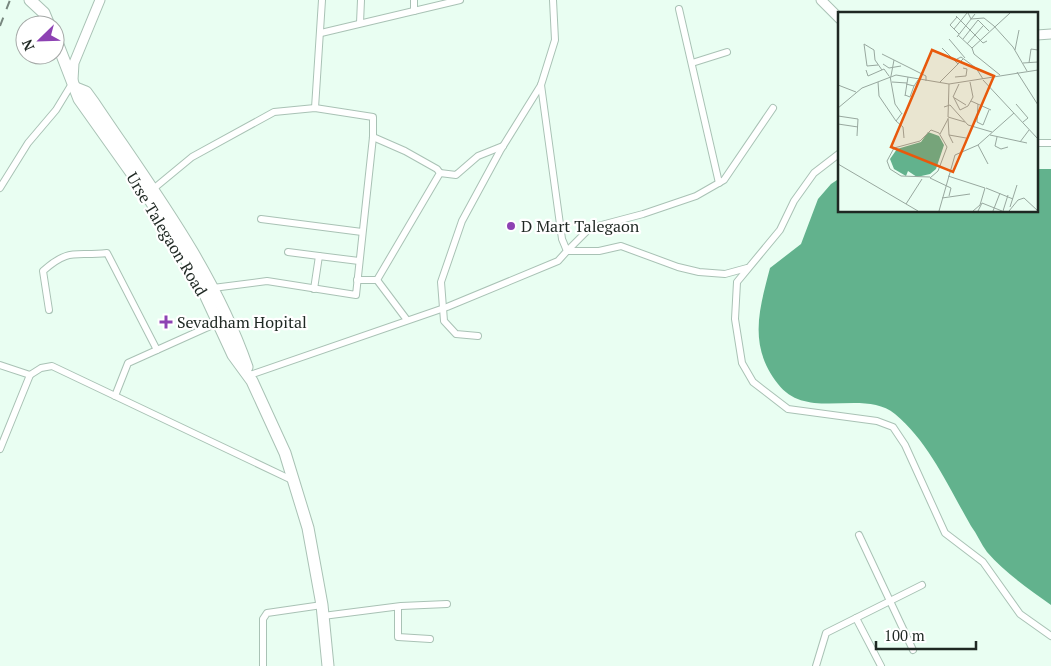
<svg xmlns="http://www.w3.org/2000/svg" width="1051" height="666" viewBox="0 0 1051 666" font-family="'PT Serif',serif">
  <rect width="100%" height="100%" fill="#e9fef2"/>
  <path fill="#62b28d" d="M 1037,169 L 1051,169 L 1051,605 C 1029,589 1005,573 987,552 C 981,544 977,534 971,526 C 949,488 929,442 895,414 C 863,388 807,422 778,384 C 748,346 759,310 770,268 L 801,244 L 818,199 L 831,184 L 840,178 L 840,211 L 1037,211 Z"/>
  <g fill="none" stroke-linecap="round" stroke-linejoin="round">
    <g stroke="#a9c2b5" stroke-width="8">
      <g id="street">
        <polyline points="679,9 719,183"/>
        <polyline points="414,11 414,0"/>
        <polyline points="360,23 361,0"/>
        <polyline points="321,33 460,0"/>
        <polyline points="692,63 727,52"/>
        <polyline points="315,108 322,0"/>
        <polyline points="1037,143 1051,143"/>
        <polyline points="840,153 814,173 794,201 780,230 737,282 735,319 742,363 753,382 788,409 877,421 893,427 905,445 945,533 983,562 1020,614 1051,636"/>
        <polyline points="440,173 456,175 478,156 503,146"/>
        <polyline points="0,188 28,143 56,110 73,82"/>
        <polyline points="152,190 192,157 274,112 315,108 373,117 373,137 356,295 267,281 213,288"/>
        <polyline points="261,219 362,232"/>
        <polyline points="567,251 590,228 643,214 696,196 724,180 773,108"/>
        <polyline points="567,251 599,251 621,246 678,267 699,272 725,274 747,268"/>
        <polyline points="288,252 319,256"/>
        <polyline points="357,280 377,280 440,173 437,169 405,151 373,137"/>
        <polyline points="377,280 407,320"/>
        <polyline points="314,289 319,256 359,261"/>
        <path d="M 49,310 L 43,271 C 70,247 75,257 107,253 L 157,350"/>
        <polyline points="478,336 456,334 444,321 441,282 462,221 500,151 541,85 555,40 553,0"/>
        <polyline points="0,365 30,375 41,368 52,366 294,481"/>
        <polyline points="250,375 447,307 558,261 567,251 562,239 541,85"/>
        <polyline points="115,396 128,363 217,323"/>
        <polyline points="0,449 30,375"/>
        <polyline points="859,535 913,650"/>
        <polyline points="398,607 398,637 430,639"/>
        <polyline points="323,616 401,606 447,604"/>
        <polyline points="856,618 881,666"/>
        <polyline points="263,666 263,619 267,613 322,605"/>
        <polyline points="816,666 826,633 922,585"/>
      </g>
    </g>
    <g stroke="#a9c2b5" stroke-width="11">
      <g id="secondary">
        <polyline points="821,0 840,19"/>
        <polyline points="1037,35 1051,34"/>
        <polyline points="73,80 74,63 100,0"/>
      </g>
    </g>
    <g stroke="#a9c2b5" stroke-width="13">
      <g id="highway">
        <polyline points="30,0 44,13 49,25"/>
        <polyline points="55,37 79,99 145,192 175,240 202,288 233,355 252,381 285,453 308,528 322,605 328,666"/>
        <path d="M 76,88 L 86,92 L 94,103 C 151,188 213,269 247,367"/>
      </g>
    </g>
    <use href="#street" stroke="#fff" stroke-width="6"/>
    <use href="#secondary" stroke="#fff" stroke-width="9"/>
    <use href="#highway" stroke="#fff" stroke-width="11"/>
    <polyline stroke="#78877f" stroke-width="2" stroke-dasharray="9 9" stroke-linecap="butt" points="0,26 10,0"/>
  </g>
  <g fill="#8d42b3" stroke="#fff" stroke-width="2">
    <circle cx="511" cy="226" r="5"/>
    <path d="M163.5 314.5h5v5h5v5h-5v5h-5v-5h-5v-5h5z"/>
  </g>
  <g text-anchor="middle" stroke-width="4.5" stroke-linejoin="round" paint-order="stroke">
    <g font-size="16" fill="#1f2823" stroke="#fff" text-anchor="start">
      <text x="521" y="232">D Mart Talegaon</text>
      <text x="177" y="328">Sevadham Hopital</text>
    </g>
    <g font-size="16" fill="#1f2823" stroke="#fff">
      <text transform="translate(167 234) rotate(59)" y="6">Urse Talegaon Road</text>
    </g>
  </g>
  <g transform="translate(838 12)">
    <rect width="200" height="200" fill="#e9fef2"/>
    <path d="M 90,120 L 101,124 L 106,133 L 98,157 L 92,162 L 79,165 L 70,159 L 68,164 L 56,157 L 52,147 L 59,137 L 83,130 Z" fill="#62b28d"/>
    <path fill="none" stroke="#98a89f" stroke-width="1" d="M 130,1 L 133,7 L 146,6 L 156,14 L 175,35 L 189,59M 118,4 L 145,31 L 149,29M 119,5 L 112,13 L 121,22M 116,17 L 129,1M 120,23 L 134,36M 119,25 L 137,2M 111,27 L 127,46M 125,27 L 140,8 L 151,19M 129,32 L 145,14M 104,36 L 120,52M 177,38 L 181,18M 44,42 L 88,64 L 88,69M 119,47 L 123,45 L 138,56 L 145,67M 185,51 L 200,50M 191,51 L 193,37 L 200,38M 45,52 L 51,56 L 63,54M 40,53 L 29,54 L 26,32 L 36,38 L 37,48 L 44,58M 28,58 L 30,64 L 46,57 L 51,64M 179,60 L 200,93M 162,63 L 136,42 L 134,36 L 172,1M 52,64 L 57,92 L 64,102M 53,64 L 56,48M 117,65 L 128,64 L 129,57 L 125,56M 145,68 L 200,127M 40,70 L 41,84 L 58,109M 54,70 L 69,71M 102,70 L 125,47M 68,72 L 76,74 L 80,68M 111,72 L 110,105 L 127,110M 121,72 L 115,85 L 128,93M 0,73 L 18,80M 67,83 L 72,85 L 76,74M 67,84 L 70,65M 116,86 L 122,98 L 130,94 L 135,85 L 132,70M 133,89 L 153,98M 140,92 L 139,110 L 145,113 L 151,98M 178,92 L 190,106 L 185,110M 106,95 L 112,93 L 130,113 L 154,120M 0,96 L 24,76 L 58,63 L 111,72 L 200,58M 64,101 L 58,109 L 65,115 L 66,126M 0,104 L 20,107 L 19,124M 110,106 L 111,123 L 115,131M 0,112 L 20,115M 102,122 L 110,107M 111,123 L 128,126M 152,123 L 189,131M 159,125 L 157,134 L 163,137 L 170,135M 182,130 L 191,118M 140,133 L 150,152M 0,152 L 80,199M 110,164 L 147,176 L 142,193 L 135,199M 92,165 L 63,164 L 52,157 L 49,149 L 56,136 L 82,129 L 93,118 L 101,121 L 109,135 L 100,159 L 92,166 L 113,176 L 111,184M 148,176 L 175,187M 104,186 L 132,182M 68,192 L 84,167M 172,195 L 179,173M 101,199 L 117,143 L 140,133 L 176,101M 140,199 L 144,191 L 164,199M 155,199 L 162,181M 165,199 L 170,183M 171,199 L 180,188 L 186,186 L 200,199"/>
    <path fill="#e8590c" fill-opacity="0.15" stroke="#e8590c" stroke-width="2.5" d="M 94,38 L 156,64 L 115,160 L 53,135 Z"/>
    <rect width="200" height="200" fill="none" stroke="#1f2823" stroke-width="2.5"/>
  </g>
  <g transform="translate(40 40) rotate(247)"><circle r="24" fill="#ffffff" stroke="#a5a9a7"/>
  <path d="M0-4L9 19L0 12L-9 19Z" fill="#8d42b3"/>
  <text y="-8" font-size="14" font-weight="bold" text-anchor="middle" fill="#1f2823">N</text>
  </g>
  <path d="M876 641v8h100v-8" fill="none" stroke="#1f2823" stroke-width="2.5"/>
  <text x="884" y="641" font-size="15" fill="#1f2823" stroke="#ffffff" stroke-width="4" paint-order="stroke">100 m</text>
</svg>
